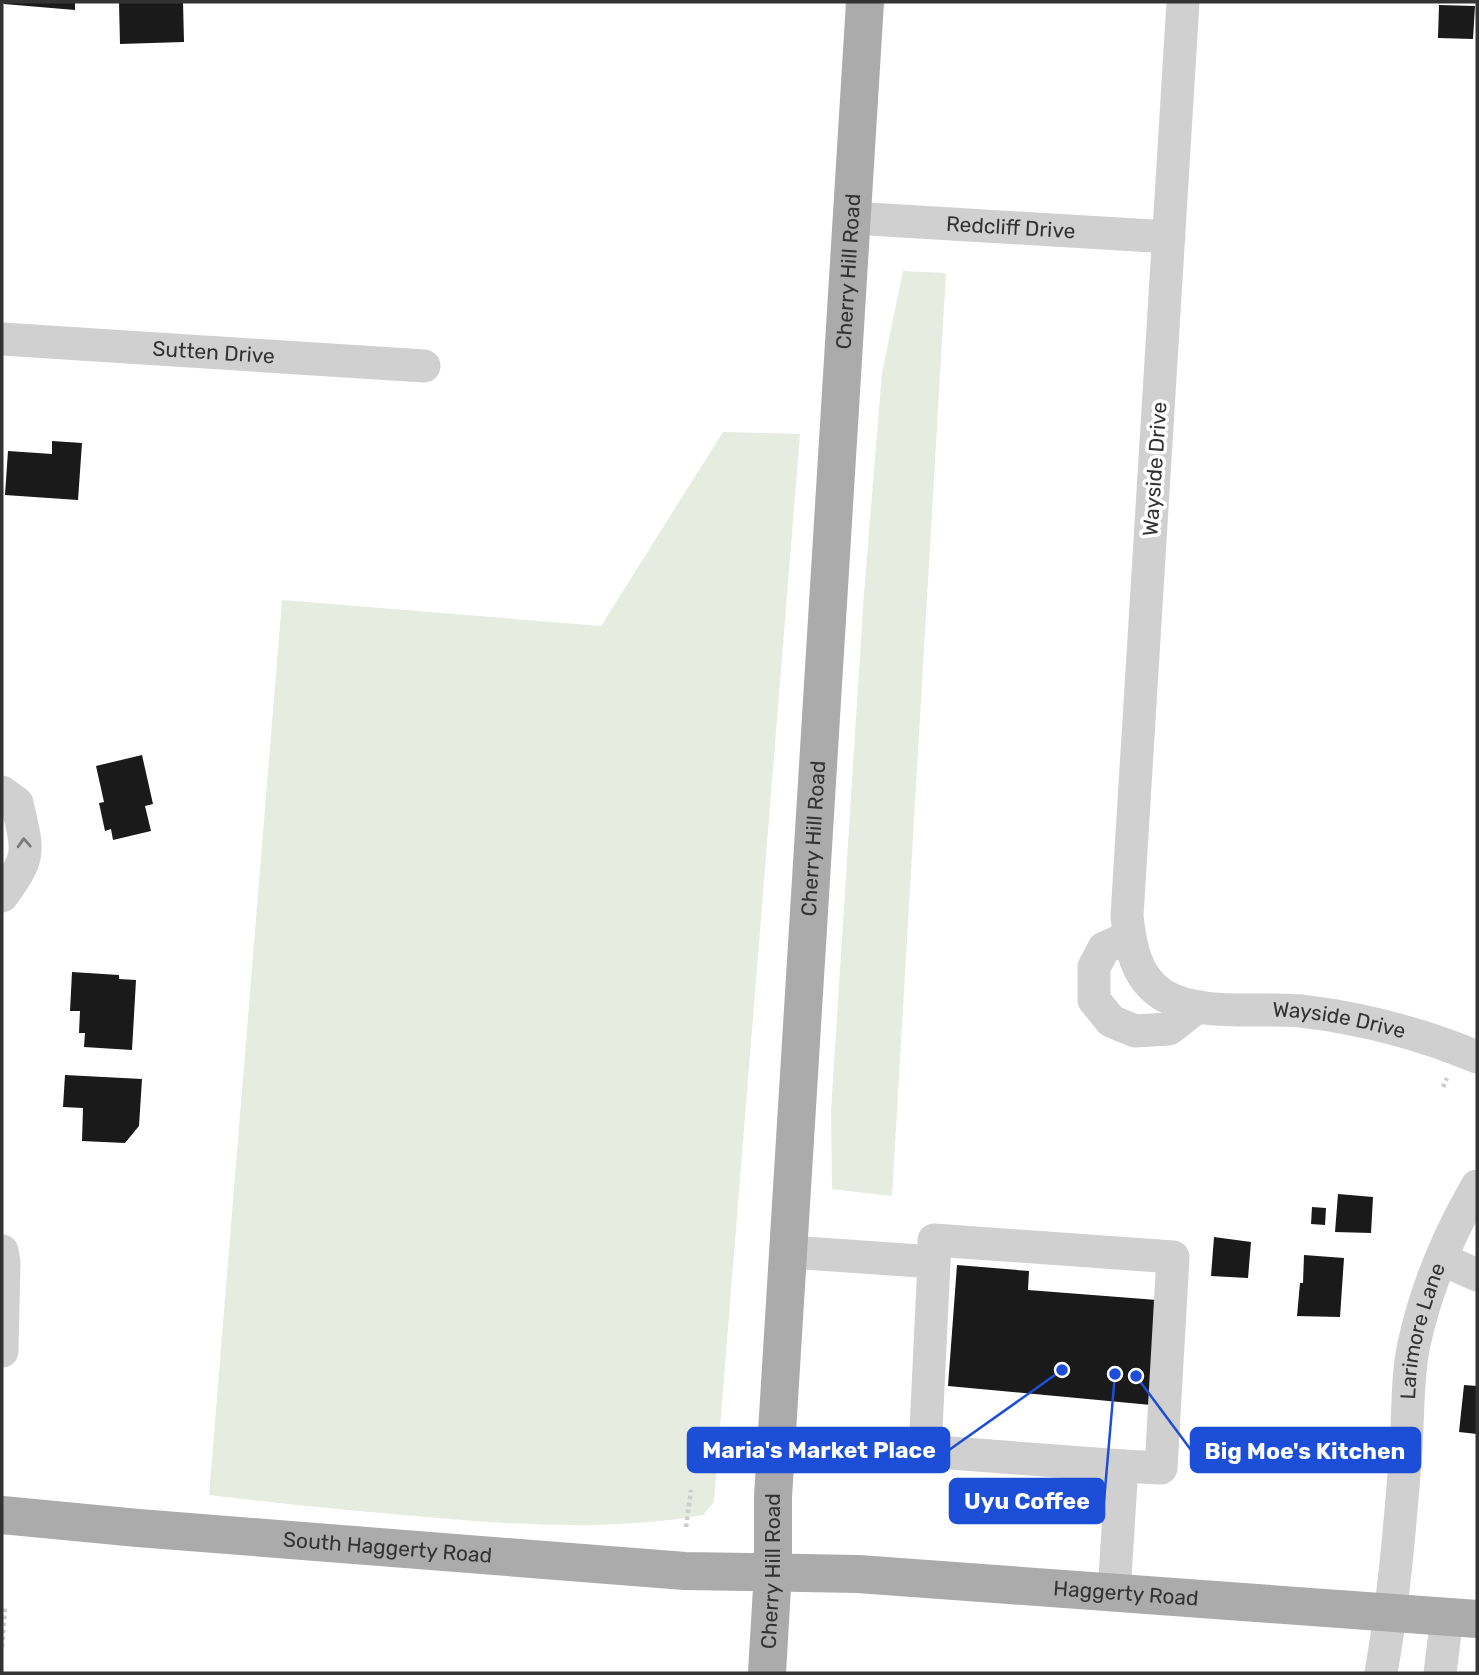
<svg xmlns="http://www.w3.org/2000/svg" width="1479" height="1675" viewBox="0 0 1479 1675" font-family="Rubik,sans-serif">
  <rect width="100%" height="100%" fill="#fff"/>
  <g fill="#e6ecdf">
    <polygon points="903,271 946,273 892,1196 832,1189 831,1111 864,593 882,373"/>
    <path d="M 723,432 L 800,434 L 714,1502 L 703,1515 C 612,1531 518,1525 426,1517 C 354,1511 282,1504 209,1495 L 282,600 L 601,626 Z"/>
  </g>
  <g fill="#1a1a1a">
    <polygon points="4,2 75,2 75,10 4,4"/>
    <polygon points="119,2 183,2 184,42 120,44"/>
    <polygon points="1439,5 1475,6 1473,39 1438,38"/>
    <polygon points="52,441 82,443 78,500 5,495 8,451 52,454"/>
    <polygon points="142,755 153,804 145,806 151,831 113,840 111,829 105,831 99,803 104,802 96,766"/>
    <polygon points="72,972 119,975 119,979 136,980 132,1050 84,1047 85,1033 79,1033 80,1011 70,1011"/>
    <polygon points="65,1075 142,1079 139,1126 125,1143 82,1141 83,1108 63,1107"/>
    <polygon points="1338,1194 1373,1197 1371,1233 1335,1232"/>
    <polygon points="1312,1207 1326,1208 1325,1225 1311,1224"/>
    <polygon points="1214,1237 1251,1242 1248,1278 1211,1276"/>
    <polygon points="1304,1255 1344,1258 1340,1317 1297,1316 1300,1283 1303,1283"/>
    <polygon points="957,1265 1029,1271 1028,1290 1157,1300 1151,1405 948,1386"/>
    <polygon points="1464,1385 1477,1386 1477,1434 1459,1432"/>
  </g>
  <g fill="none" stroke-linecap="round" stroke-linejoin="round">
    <g stroke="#cdcdcd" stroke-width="4.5" stroke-dasharray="3.5 3.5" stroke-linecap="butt">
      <polyline points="1443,1087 1447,1078"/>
      <polyline points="686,1527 691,1490"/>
      <polyline points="2,1647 5,1607"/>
    </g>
    <g stroke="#d0d0d0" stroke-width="33">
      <path id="s1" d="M 1183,2 L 1127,916 C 1130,946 1136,978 1163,995 C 1199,1017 1260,1007 1301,1011 C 1360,1018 1422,1034 1477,1057"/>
      <path id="s2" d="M 852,218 L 1169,237"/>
      <path id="s3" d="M 2,339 L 424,366"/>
      <path d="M 2,792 L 17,803 C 28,852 32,855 2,896"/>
      <polyline points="1129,937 1104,948 1094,967 1094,1000 1111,1021 1135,1031 1169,1029 1197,1007"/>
      <polyline points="2,1251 4,1262 2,1351"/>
      <polyline points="790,1252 934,1262 925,1451 1122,1466 1114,1593"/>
      <polyline points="1441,1259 1477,1275"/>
      <polyline points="934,1262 934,1240 1173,1257 1161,1468 1122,1466"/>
      <path id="s4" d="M 1381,1673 C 1394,1599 1400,1526 1406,1450 C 1408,1418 1407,1375 1414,1344 C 1426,1289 1449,1234 1477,1186"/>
      <polyline points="1440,1673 1447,1617"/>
    </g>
    <g stroke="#ababab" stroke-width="38">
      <path id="s5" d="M 2,1515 L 138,1528 L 685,1571 L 858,1574 L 1477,1619"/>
      <path id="s6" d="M 767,1673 L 773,1571 L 773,1497 L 865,2"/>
    </g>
  </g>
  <defs><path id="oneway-chevron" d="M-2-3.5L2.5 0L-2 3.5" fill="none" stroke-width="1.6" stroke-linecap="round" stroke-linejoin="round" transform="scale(1.75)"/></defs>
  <use stroke="#7a7a7a" href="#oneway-chevron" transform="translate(24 843) rotate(-93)"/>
  <g text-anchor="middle" stroke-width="7" stroke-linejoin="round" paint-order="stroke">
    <g font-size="21" fill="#333" stroke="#fff">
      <text dy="7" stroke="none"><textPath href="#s2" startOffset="159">Redcliff Drive</textPath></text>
      <text dy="7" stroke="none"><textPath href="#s6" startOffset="1404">Cherry Hill Road</textPath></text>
      <text dy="7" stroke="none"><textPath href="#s3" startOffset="212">Sutten Drive</textPath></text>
      <text transform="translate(1155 469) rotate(-86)" y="7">Wayside Drive</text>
      <text dy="7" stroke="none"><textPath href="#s6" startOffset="836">Cherry Hill Road</textPath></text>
      <text dy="7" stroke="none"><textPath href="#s1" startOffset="1185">Wayside Drive</textPath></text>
      <text dy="7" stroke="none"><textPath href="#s4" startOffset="345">Larimore Lane</textPath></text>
      <text dy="7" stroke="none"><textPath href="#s5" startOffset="387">South Haggerty Road</textPath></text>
      <text dy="7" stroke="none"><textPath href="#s6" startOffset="102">Cherry Hill Road</textPath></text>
      <text dy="7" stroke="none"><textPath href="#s5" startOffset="1127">Haggerty Road</textPath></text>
    </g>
  </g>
  <path fill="none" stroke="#1d4ed8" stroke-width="2.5" d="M1062 1370L949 1450M1136 1376L1191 1450M1115 1374L1104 1501"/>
  <g fill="#1d4ed8" stroke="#fff" stroke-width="2.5">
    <circle cx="1062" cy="1370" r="7"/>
    <circle cx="1136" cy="1376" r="7"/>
    <circle cx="1115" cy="1374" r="7"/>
  </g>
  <g fill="#1d4ed8" stroke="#1d4ed8" stroke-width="2.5">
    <rect x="688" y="1428" width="261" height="44" rx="7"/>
    <rect x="1191" y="1428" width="229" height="44" rx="7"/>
    <rect x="950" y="1479" width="154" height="44" rx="7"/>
  </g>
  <g font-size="23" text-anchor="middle" font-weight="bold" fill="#fff">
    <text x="819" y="1458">Maria's Market Place</text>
    <text x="1305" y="1459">Big Moe's Kitchen</text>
    <text x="1027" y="1509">Uyu Coffee</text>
  </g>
  <rect width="1479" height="1675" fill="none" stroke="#333333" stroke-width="7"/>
</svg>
